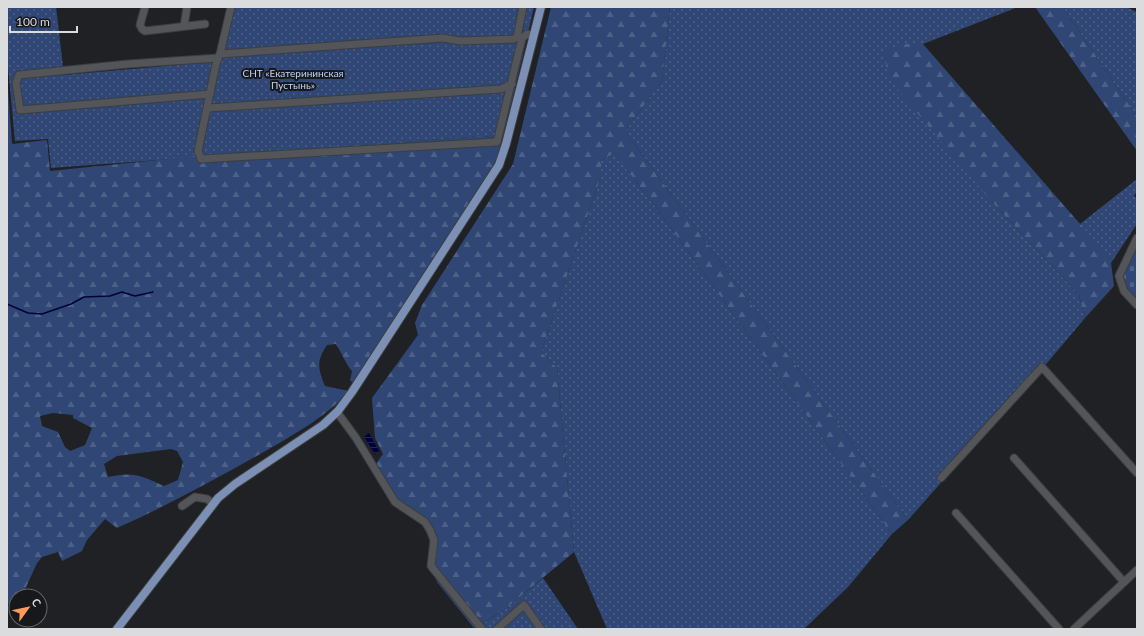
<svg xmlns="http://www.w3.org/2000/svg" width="1144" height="636" viewBox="0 0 1144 636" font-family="Lato,sans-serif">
  <defs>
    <pattern id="grass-dots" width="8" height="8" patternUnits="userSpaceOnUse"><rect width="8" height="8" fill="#304775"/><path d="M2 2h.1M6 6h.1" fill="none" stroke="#4d6188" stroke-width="1.8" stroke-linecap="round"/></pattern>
    <pattern id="forest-firs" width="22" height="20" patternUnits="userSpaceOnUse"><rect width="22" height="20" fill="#304775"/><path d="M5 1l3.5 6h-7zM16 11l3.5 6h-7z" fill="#4d6188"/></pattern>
    <pattern id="cemetery-stones" width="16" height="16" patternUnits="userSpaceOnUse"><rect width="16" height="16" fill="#304775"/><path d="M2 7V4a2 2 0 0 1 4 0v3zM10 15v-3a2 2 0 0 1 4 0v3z" fill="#4d6188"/></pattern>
    <pattern id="water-rules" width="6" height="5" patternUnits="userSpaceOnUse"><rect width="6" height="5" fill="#00003e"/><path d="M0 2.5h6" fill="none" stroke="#252559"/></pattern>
  </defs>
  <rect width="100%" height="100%" fill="#1f2124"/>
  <g fill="url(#grass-dots)">
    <polygon points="7,7 56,7 64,75 222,61 230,7 534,7 503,139 484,136 51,168 48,139 15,141 7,57"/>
    <polygon points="670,7 1018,7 923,44 901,44 992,202 1079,295 1085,318 1047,363 908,520 625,131 662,81"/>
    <polygon points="1063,7 1126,7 1137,12 1137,117"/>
    <polygon points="614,153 658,210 892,534 848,587 804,629 607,629 574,552 557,368 541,352 601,176 601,161"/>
    <polygon points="1137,179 1137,191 1134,196 1137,199 1137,224 1111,263 1080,224"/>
    <polygon points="543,578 578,629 480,629 478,626 504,610"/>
  </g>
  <g fill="url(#forest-firs)" fill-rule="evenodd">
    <polygon points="551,7 670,7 662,81 625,131 908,520 892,534 658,210 614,153 601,161 601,176 541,352 557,368 574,552 504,610 474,628 437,582 433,564 434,540 424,522 396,502 373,468 383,454 375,438 372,398 418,335 415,323 422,305 513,164"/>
    <polygon points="1035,7 1063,7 1137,117 1137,151"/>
    <polygon points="901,44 923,44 1101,248 1111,263 1114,286 1085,318 1079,295 992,202 889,79 883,51"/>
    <path d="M 7,74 L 12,144 L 47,140 L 50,171 L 188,157 L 484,136 L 503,139 L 500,159 L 354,382 L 350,381 L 352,371 C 345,363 342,353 336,344 L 327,345 C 316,361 318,369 325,386 L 349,391 C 325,418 293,435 262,453 C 214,480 167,506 117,528 L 105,519 L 87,540 L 82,551 L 62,561 L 58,552 L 42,557 L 37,563 L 22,596 L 16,596 L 16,601 L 7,604 ZM 53,413 L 73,415 L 73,418 L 92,428 L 85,445 L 70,451 L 65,447 L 58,432 L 42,426 L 40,416 ZM 171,449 L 177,451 L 183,462 L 178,480 L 164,486 C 142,476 133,471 108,477 L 104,464 L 117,456 Z"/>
  </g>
  <polygon fill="url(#cemetery-stones)" points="1137,247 1137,302 1123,288 1122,278"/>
  <polygon fill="url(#water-rules)" points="369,433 379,451 375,454 364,437"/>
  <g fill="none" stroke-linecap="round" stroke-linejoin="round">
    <polyline stroke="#00003e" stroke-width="1.5" points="7,304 28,313 42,314 71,304 84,297 110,296 122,292 135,296 153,292"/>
    <g stroke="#3b3d3f" stroke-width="9">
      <g id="minor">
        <polyline points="145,7 140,25 142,29 145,31 205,24"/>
        <polyline points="231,7 220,54 216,64 198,151 201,159 497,142 522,38"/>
        <polyline points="184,26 187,7"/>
        <polyline points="517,37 523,7"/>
        <polyline points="220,54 443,38 460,41 514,39 517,37 522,38 527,34 533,35"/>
        <polyline points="210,94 20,110 16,83 19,75 128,64 218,58"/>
        <polyline points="208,108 501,89 512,84"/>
        <polyline points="1137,238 1119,276 1124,291 1137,305"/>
        <polyline points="337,412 356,438 395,502 425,522 430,530 434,540 431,566 482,629"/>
        <polyline points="1014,458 1124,582"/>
        <polyline points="941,478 1042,367 1137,473"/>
        <polyline points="182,506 195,497 207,499 214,504"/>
        <polyline points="956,513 1059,629"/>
        <polyline points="497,629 524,605 541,629"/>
        <polyline points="1074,629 1137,570"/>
      </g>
    </g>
    <g stroke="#3b3d3f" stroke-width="10">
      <polyline id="major" points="117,629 218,498 235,484 323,425 338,411 352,392 499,165 506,144 541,7"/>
    </g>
    <use href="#minor" stroke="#535559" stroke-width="7"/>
    <use href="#major" stroke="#7c90b5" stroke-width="8"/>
  </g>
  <g text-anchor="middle" stroke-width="4" stroke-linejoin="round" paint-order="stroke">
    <g font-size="10" fill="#c0d5fc" stroke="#16181b">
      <text x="293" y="77">СНТ «Екатерининская<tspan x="293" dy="12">Пустынь»</tspan></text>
    </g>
  </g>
  <rect width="1144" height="636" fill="none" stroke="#dbdcde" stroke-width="16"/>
  <g transform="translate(28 608) rotate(57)"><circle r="19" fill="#16181b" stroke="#656669"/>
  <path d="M0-3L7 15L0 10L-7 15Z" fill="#fe9b59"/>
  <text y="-6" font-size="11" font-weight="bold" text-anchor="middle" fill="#dbdcde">С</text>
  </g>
  <path d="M10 26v6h67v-6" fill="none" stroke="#dbdcde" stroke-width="2"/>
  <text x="16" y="26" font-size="12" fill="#dbdcde" stroke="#16181b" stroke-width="3" paint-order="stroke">100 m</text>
</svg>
